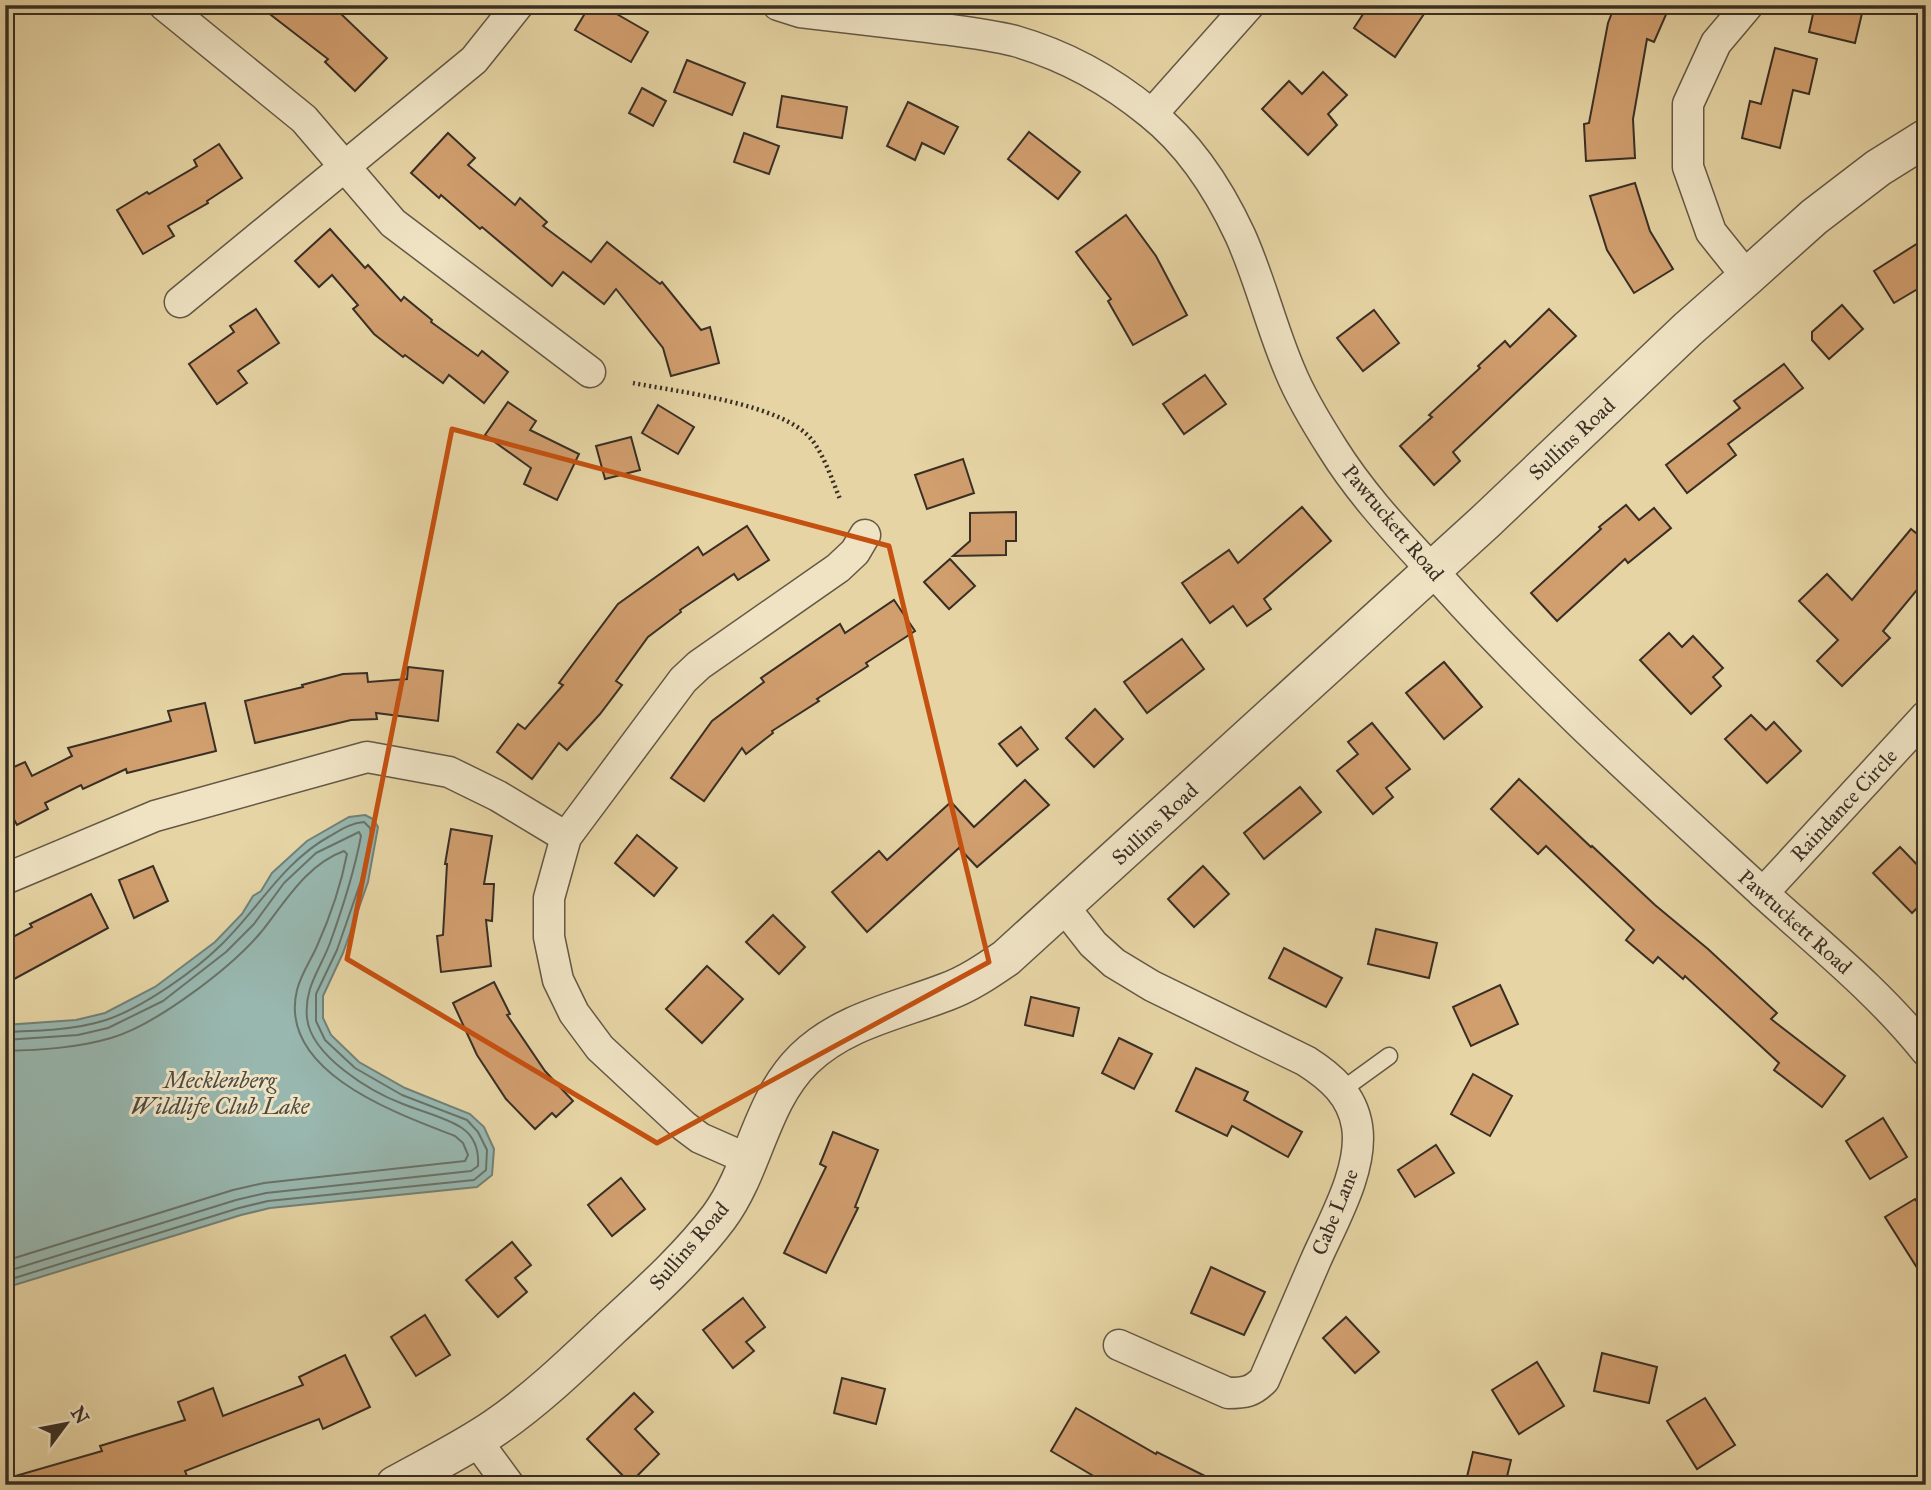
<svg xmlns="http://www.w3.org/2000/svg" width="1931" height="1490" viewBox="0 0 1931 1490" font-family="'IM FELL Great Primer',serif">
  <rect width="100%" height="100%" fill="#e6d4a4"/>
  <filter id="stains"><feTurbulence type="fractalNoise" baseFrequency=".00286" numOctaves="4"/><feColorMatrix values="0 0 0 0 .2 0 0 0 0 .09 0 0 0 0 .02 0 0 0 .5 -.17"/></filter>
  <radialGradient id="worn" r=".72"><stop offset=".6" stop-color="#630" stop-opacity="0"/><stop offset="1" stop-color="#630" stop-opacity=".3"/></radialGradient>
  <polygon fill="#98b7af" stroke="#728178" stroke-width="2" points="365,815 373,819 378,827 368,882 343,953 323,996 323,1018 331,1035 359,1062 405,1088 470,1114 484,1127 494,1149 492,1175 477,1187 270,1208 241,1215 5,1288 5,1025 76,1020 105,1013 155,987 215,942 242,914 253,896 261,891 272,873 307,841 349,817"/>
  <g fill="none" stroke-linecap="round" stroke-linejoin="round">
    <g stroke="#68736a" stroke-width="2">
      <path d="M 5,1032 C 38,1031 75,1030 106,1020 C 142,1008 195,971 222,944 C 259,908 283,862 330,836 C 342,829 351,823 364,822 L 370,828 L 371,834 L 361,881 L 337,950 L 316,994 L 316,1021 L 325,1040 L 355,1068 L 402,1095 L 467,1120 L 478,1132 L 487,1150 L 486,1170 L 474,1180 L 268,1201 L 239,1208 L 5,1281"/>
      <path d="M 5,1040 L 78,1035 L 108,1028 L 163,1001 L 226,952 L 254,924 L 284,883 L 316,853 L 359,832 L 361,836 C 354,873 343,907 330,943 C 320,970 304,987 307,1018 C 311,1056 371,1092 403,1104 C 420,1111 448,1118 462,1128 C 475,1137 479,1151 478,1166 L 471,1171 L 266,1193 L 236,1200 L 5,1272"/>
      <path d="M 5,1051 C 40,1050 77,1048 111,1038 C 156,1025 232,967 262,931 C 285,902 307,864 344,851 L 347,854 C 341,885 330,917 317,946 C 311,960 301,974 297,990 C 277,1072 398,1114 455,1136 L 463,1143 L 468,1155 L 465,1161 L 264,1183 L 233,1190 L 5,1261"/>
    </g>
  </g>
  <g fill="#d19e6e" stroke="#392f25" stroke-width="2">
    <polygon points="258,5 348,5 341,14 387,58 355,91 325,62 328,59"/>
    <polygon points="590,5 601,5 648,32 631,62 575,30"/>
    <polygon points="1369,5 1430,5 1395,57 1354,28"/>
    <polygon points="1615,5 1657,5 1668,10 1654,42 1647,39 1633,119 1635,158 1586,161 1584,124 1589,123 1608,23"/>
    <polygon points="1815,5 1864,5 1855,43 1809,32"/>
    <polygon points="1775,48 1817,59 1809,94 1793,90 1780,148 1742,138 1750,101 1761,104"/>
    <polygon points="687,60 745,83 732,115 674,92"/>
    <polygon points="1323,72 1347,95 1328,114 1337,125 1308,155 1262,109 1289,81 1302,94"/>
    <polygon points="642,88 666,101 653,126 629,113"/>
    <polygon points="782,96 847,107 842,138 777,127"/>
    <polygon points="908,102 958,127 944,154 922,143 915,160 887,146"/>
    <polygon points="1029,132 1080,172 1058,199 1008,159"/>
    <polygon points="448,133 475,158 468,165 515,205 520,198 547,222 543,226 591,262 607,242 660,284 662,282 701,330 710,327 719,363 671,376 663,348 616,289 604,304 563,272 552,286 482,227 480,229 441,195 439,198 411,173"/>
    <polygon points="744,133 779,146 769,174 734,162"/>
    <polygon points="219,144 242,178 207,201 208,203 168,226 174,236 143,254 117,210 147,192 149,194 197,166 194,160"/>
    <polygon points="1635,183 1650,231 1673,269 1634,293 1607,250 1590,196"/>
    <polygon points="1126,215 1156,256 1187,315 1133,345 1108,301 1111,299 1076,252"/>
    <polygon points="330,229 365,268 368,265 401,301 404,297 432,320 431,322 478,356 482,351 508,372 484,403 449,375 443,383 405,355 403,357 374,334 353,309 358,305 332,275 319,287 295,261"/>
    <polygon points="1926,238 1926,284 1894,303 1874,271"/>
    <polygon points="1842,305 1863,329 1829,359 1812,340 1812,332"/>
    <polygon points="256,309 279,343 238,371 247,383 217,404 189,364 234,332 230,326"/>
    <polygon points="1549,309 1576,336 1453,452 1460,461 1434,485 1400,446 1432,417 1429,415 1480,368 1478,366 1505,341 1510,347"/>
    <polygon points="1374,310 1399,343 1363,371 1337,338"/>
    <polygon points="1784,364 1803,388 1728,444 1736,455 1687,493 1666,465 1740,408 1734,401"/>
    <polygon points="1205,375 1226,404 1184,434 1163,404"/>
    <polygon points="508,402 536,421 530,430 579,454 557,500 524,484 531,468 485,435"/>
    <polygon points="658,405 694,427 678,454 642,433"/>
    <polygon points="631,437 640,470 605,479 596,446"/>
    <polygon points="963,459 974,493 927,509 915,475"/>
    <polygon points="1626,505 1639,520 1654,508 1671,528 1628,563 1625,559 1557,621 1531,593 1601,529 1599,527"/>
    <polygon points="1302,507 1331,541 1264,599 1271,609 1247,626 1233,606 1210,623 1182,583 1229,550 1238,563"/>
    <polygon points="1016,512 1016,541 1006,541 1006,555 953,556 970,541 970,513"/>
    <polygon points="747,526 769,560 738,580 734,574 680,610 681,612 648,637 616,681 622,685 600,714 567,750 559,743 532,779 497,752 518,724 525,729 563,685 559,683 618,604 698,547 703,555"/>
    <polygon points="1911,529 1926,541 1926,579 1883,631 1890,638 1842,686 1817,661 1838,640 1799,601 1827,574 1852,600"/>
    <polygon points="950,559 975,586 949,609 924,582"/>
    <polygon points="894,600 915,631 866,663 868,666 817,699 819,701 772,731 773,733 746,754 742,748 704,801 671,778 712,721 764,682 761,678 840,624 845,633"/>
    <polygon points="1669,633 1682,647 1693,636 1723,668 1713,677 1721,686 1691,714 1640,660"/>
    <polygon points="1182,639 1204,669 1147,713 1124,682"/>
    <polygon points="1444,662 1482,707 1444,739 1406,693"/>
    <polygon points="408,667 443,671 438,721 376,713 377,719 351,720 255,743 245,701 303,687 302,685 343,674 367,673 368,682 407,679"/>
    <polygon points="205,703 216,751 127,773 126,769 83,789 81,785 45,803 48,809 17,825 5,803 5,771 25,762 32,776 72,756 68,748 171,721 168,711"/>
    <polygon points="1095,709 1123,739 1094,767 1066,738"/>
    <polygon points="1751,715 1766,730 1774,722 1801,751 1767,783 1725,739"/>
    <polygon points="1372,723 1410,769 1386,788 1393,797 1373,814 1337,771 1358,754 1348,742"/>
    <polygon points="1021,727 1038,749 1017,766 999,744"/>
    <polygon points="1519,779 1591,847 1592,846 1655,905 1708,949 1777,1013 1771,1019 1845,1076 1822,1107 1774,1070 1779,1063 1685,976 1683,979 1658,957 1653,963 1626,940 1634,930 1546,846 1538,854 1491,809"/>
    <polygon points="1025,780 1049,805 977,867 959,848 867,932 832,892 879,851 887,860 951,802 974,827"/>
    <polygon points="1300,787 1321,812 1264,859 1244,833"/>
    <polygon points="451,829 492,836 484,884 494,884 492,921 486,920 491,966 441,972 437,936 443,935 447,864 445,864"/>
    <polygon points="637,835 677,868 654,896 615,863"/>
    <polygon points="1900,847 1926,874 1926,899 1912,913 1873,873"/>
    <polygon points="153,866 168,901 134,918 119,880"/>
    <polygon points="1203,866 1229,894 1194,927 1168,899"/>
    <polygon points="91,894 108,928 5,984 5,941 32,927 30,924"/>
    <polygon points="773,915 805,947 779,974 746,942"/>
    <polygon points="1376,929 1437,943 1429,978 1368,964"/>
    <polygon points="1284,948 1342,978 1326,1007 1269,978"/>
    <polygon points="707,966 743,999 702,1043 666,1009"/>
    <polygon points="494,982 510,1014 507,1015 545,1071 573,1101 556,1117 552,1113 535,1129 506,1099 477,1055 453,1003"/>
    <polygon points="1500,985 1518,1024 1471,1046 1453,1007"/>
    <polygon points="1031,997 1079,1008 1073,1036 1025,1025"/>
    <polygon points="1119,1038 1152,1054 1134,1089 1102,1073"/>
    <polygon points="1196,1068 1248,1092 1244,1100 1302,1132 1288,1157 1232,1126 1227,1136 1176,1111"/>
    <polygon points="1473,1074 1512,1096 1490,1136 1451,1114"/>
    <polygon points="1883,1118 1907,1157 1870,1179 1846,1141"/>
    <polygon points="833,1132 878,1150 855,1207 858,1208 826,1273 784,1253 826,1167 820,1164"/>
    <polygon points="1436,1145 1454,1173 1415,1197 1398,1170"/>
    <polygon points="621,1178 645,1209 612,1236 588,1205"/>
    <polygon points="1915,1199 1926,1215 1926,1282 1885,1217"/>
    <polygon points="512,1242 531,1265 515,1278 527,1292 498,1317 466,1280"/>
    <polygon points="1211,1267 1265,1292 1244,1335 1191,1313"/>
    <polygon points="743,1298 765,1327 746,1342 754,1351 733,1368 703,1330"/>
    <polygon points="425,1315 450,1355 416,1376 391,1337"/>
    <polygon points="1346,1317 1379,1352 1355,1373 1323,1338"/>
    <polygon points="1602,1353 1657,1367 1649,1403 1594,1391"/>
    <polygon points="345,1355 370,1407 323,1429 319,1419 185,1471 187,1476 157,1485 5,1485 5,1479 102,1451 100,1446 185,1420 178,1402 213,1388 223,1416 303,1385 299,1377"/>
    <polygon points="1537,1362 1564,1406 1519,1434 1492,1390"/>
    <polygon points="842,1378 885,1389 876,1424 834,1413"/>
    <polygon points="634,1393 653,1412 635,1429 659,1454 630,1483 587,1439"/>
    <polygon points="1705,1398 1735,1445 1697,1469 1667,1421"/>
    <polygon points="1076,1408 1156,1454 1157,1452 1223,1485 1109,1485 1051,1451"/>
    <polygon points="1473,1452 1511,1460 1505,1485 1465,1485"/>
  </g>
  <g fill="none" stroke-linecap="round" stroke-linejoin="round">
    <g stroke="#645845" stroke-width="19">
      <polyline id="service" points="1342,1090 1389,1056"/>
    </g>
    <g stroke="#645845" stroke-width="33">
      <g id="minor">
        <polyline points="164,5 304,119 393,223 590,372"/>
        <path d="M 778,5 L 800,12 C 843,17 885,22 928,27 C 957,31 987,34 1015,41 C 1064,55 1111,81 1150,113 C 1189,144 1219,190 1240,235 C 1260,279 1271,327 1290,371 C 1301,398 1317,424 1333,449 C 1363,497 1402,537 1440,579 C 1541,692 1653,792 1764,894 C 1819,944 1879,992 1926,1051"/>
        <polyline points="1152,114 1249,5"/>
        <polyline points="1747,277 1711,232 1688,167 1688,104 1716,43 1748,5"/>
        <polyline points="180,302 474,60 518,5"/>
        <polyline points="5,879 155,816 367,757 449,772 498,796 566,837"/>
        <polyline points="1763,893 1926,716"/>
        <path d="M 1064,907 L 1093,944 L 1114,963 L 1152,986 L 1306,1061 C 1331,1077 1352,1095 1357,1126 C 1364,1169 1332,1223 1315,1262 C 1298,1301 1281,1340 1264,1380 C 1252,1392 1245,1393 1228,1393 L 1119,1345"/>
        <polyline points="750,1160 700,1138 684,1126 600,1048 574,1013 558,980 549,937 549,898 566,837 683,680 699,665 838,568 855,552 865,535"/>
        <polyline points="476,1440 509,1485"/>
      </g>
    </g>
    <g stroke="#645845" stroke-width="40">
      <path id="tertiary" d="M 395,1485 C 429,1466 464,1449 496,1427 C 538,1398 575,1362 612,1327 C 649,1293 689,1257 719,1217 C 755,1168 760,1102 804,1059 C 843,1021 897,1011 946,992 C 968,984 987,971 1006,958 L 1486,521 L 1688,329 L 1747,277 L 1814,217 L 1878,168 L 1926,138"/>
    </g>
    <path stroke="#392f25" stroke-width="4.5" stroke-dasharray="2 3.5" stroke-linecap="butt" d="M 633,383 C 679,392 784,404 812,440 C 825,457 832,480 840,499"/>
    <use href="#service" stroke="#efe3c4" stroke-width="16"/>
    <use href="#minor" stroke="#efe3c4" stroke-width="30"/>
    <use href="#tertiary" stroke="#efe3c4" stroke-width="37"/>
  </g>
  <path fill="none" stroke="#c55111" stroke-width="5" stroke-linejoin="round" d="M 452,429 L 889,546 L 989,962 L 657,1143 L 347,959 Z"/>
  <g text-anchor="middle" stroke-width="6" stroke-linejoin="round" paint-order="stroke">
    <g font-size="21" fill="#392f25" stroke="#efe3c4">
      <text transform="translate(1572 439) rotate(-43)" y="7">Sullins Road</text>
      <text transform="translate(1393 523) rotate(50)" y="7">Pawtuckett Road</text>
      <text transform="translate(1844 805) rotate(-47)" y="7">Raindance Circle</text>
      <text transform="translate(1155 824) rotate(-43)" y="7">Sullins Road</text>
      <text transform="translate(1795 922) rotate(42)" y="7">Pawtuckett Road</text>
      <text transform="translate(1335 1212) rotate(-68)" y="7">Cabe Lane</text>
      <text transform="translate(689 1246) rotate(-49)" y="7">Sullins Road</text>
    </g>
    <g font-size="23" font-style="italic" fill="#4c4a41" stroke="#efe3c4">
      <text x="220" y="1088">Mecklenberg<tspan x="220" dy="26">Wildlife Club Lake</tspan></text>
    </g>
  </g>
  <rect width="1931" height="1490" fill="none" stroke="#e6d4a4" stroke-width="28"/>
  <rect x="7" y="7" width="1917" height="1476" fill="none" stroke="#392f25" stroke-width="3.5"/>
  <rect x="14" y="14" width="1903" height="1462" fill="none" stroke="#392f25" stroke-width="2"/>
  <g transform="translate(66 1424) rotate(58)" stroke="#efe3c4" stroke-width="5" paint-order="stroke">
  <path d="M0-5L12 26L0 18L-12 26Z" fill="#392f25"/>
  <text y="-10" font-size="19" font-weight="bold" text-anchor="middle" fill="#392f25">N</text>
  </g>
  <rect width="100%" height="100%" filter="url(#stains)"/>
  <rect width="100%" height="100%" fill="url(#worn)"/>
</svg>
